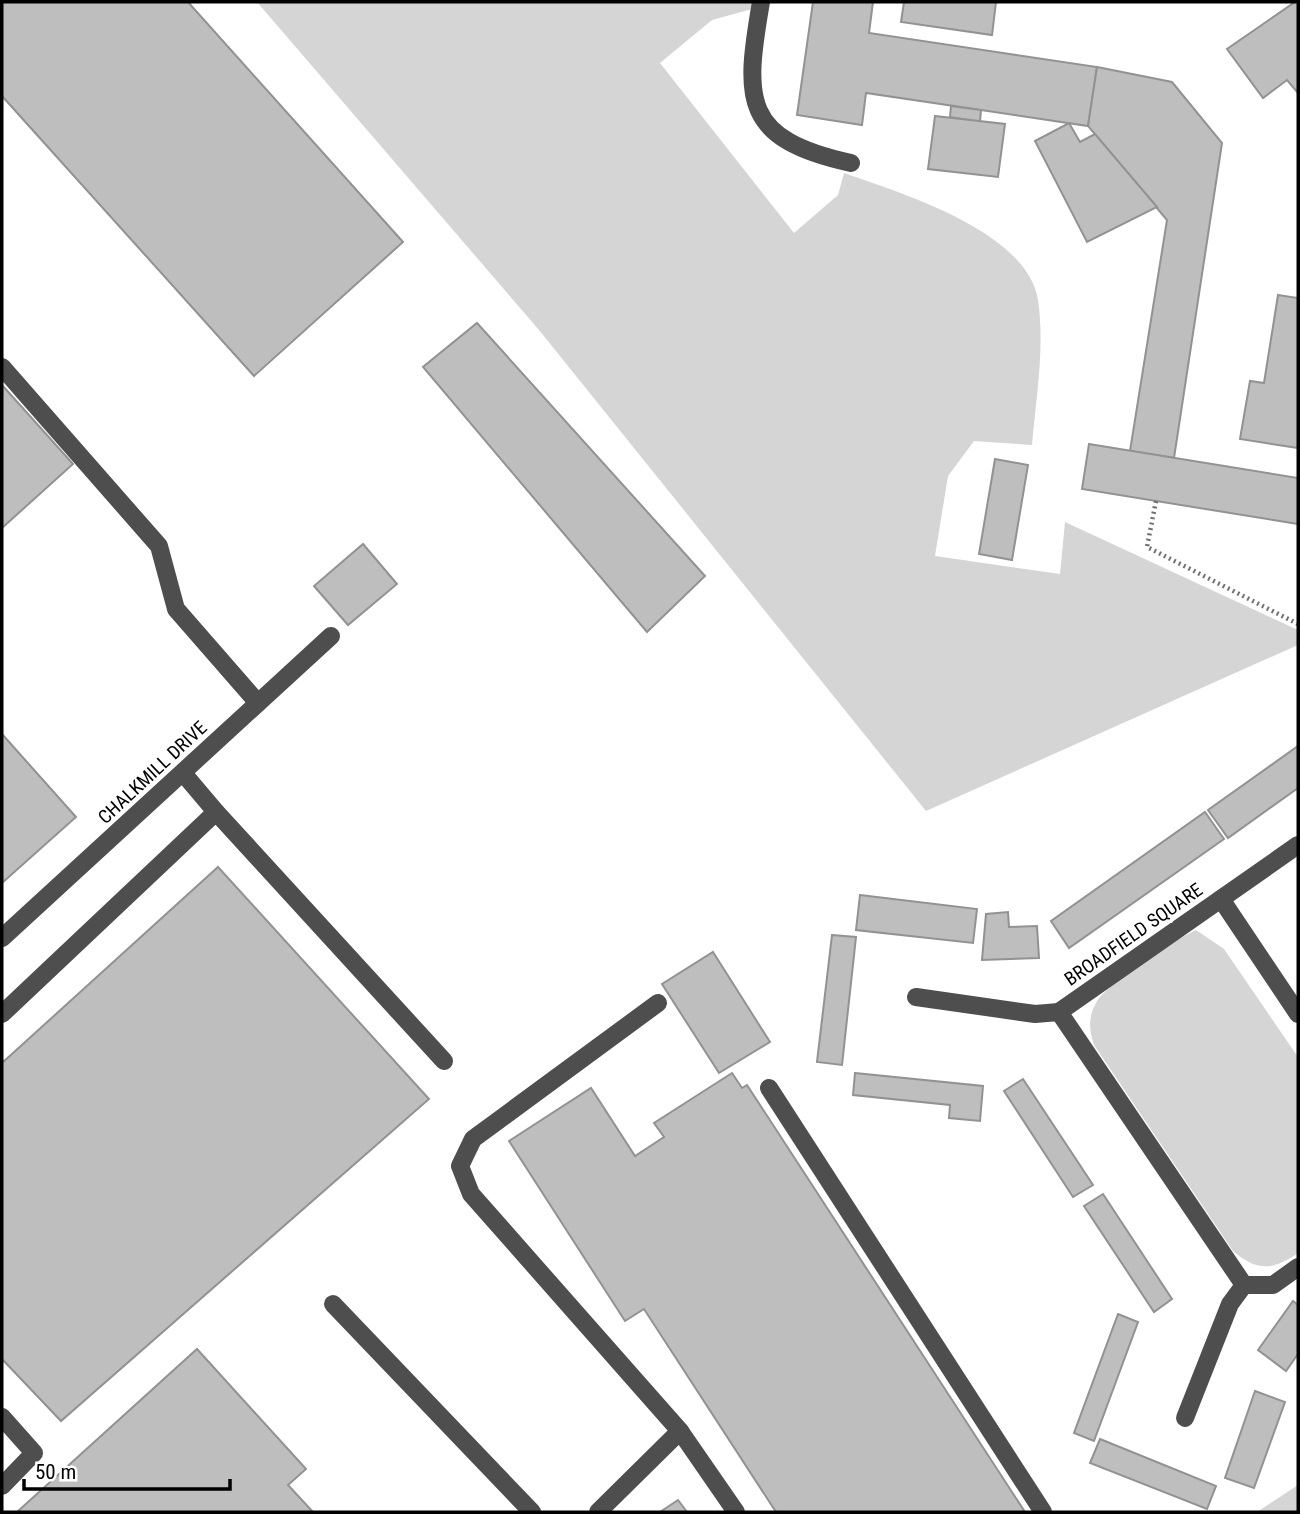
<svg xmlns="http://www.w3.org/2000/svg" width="1300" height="1514" viewBox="0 0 1300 1514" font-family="'Roboto Condensed',sans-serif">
  <rect width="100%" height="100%" fill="#fff"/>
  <g fill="#d5d5d5">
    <path d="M 257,2 L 753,2 L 752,9 L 712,20 L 660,63 L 794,233 L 838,195 L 844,173 C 901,193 1027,231 1038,300 C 1045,347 1036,398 1032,445 L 974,441 L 948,476 L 935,556 L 1060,574 L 1065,522 L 1298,630 L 1298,645 L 926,811 L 539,330 Z"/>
    <path d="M 1196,930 L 1224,949 L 1298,1057 L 1298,1253 C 1273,1271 1256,1271 1233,1251 L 1094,1045 C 1089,1030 1088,1017 1096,1003 C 1107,983 1174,940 1196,930 Z"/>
    <polygon points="1298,1485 1298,1512 1257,1512"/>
  </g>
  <g fill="#bebebe" stroke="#929292" stroke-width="2">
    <polygon points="2,2 188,2 403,242 254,376 2,96"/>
    <polygon points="813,2 873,2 869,33 1097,67 1088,126 866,93 862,125 797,115"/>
    <polygon points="904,2 996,2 992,35 901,22"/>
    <polygon points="1295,2 1298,2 1298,93 1287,80 1263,98 1227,49"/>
    <polygon points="1097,67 1172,82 1222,143 1174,458 1130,451 1167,220 1088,126"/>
    <polygon points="951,106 981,110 980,122 950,117"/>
    <polygon points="935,116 1005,124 998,177 928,169"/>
    <polygon points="1069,123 1080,142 1095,134 1157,207 1087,242 1035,141"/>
    <polygon points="1278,295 1298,298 1298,448 1240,439 1250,381 1264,383"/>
    <polygon points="477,323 705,576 647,632 423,367"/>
    <polygon points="2,385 73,464 2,528"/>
    <polygon points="1089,444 1298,478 1298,524 1082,489"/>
    <polygon points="995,459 1028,465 1012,560 979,554"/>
    <polygon points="363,544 397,584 348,625 314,586"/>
    <polygon points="2,734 76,817 2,883"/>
    <polygon points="1298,746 1298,788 1228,838 1208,810"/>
    <polygon points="1205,812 1224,839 1069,948 1051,921"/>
    <polygon points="218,867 429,1099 61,1421 2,1359 2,1063"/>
    <polygon points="860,895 977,909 973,943 856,930"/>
    <polygon points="1008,912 1009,927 1037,926 1039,958 982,960 986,914"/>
    <polygon points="832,935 856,937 842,1065 817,1062"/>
    <polygon points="713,952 770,1042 719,1073 662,984"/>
    <polygon points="732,1073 742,1088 747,1085 1025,1512 776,1512 644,1309 625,1321 509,1141 591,1088 635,1156 664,1137 654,1123"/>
    <polygon points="855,1073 983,1086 980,1121 949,1118 950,1105 853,1095"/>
    <polygon points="1023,1079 1093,1185 1073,1197 1004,1091"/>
    <polygon points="1103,1194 1172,1299 1154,1312 1084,1206"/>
    <polygon points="1293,1301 1298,1305 1298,1354 1286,1371 1258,1350"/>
    <polygon points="1118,1314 1138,1322 1094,1441 1074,1433"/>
    <polygon points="197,1349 306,1469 288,1485 313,1512 17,1512"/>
    <polygon points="1255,1391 1285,1402 1254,1488 1225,1478"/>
    <polygon points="1100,1439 1216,1486 1207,1509 1090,1463"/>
    <polygon points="678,1500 687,1512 660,1512"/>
  </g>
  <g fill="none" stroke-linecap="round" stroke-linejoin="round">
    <polyline stroke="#707070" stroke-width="4.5" stroke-dasharray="2 3.5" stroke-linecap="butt" points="1156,501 1147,547 1298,624"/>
    <g stroke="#4e4e4e" stroke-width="18">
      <path d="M 761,2 C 744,100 742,139 851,163"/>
      <polyline points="2,367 159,546 176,609 258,703"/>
      <polyline points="183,773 216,812"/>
      <polyline points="1298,845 1059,1012 1244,1285 1273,1285 1298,1267"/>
      <polyline points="1221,899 1298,1014"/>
      <polyline points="2,938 331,636"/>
      <polyline points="916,997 1035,1014 1059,1012"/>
      <polyline points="2,1014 216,812 444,1061"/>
      <polyline points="769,1088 1043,1512"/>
      <polyline points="333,1304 532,1512"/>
      <polyline points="2,1417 34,1453 2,1486"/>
      <polyline points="1185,1418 1230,1304 1244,1285"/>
      <polyline points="680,1431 736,1512"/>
      <polyline points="598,1512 680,1431 471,1194 460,1166 473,1139 658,1003"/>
    </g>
  </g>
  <g text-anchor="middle" stroke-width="7" stroke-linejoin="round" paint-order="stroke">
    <g font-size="19" fill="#000" stroke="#fff">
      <text transform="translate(152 772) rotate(-43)" y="7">CHALKMILL DRIVE</text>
      <text transform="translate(1133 934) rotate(-35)" y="7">BROADFIELD SQUARE</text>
    </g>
  </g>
  <rect width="1300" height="1514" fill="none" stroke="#000000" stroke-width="7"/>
  <path d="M24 1479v10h206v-10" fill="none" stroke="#000000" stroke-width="3.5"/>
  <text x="35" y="1479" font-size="21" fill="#000000" stroke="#ffffff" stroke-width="5" paint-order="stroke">50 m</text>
</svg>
